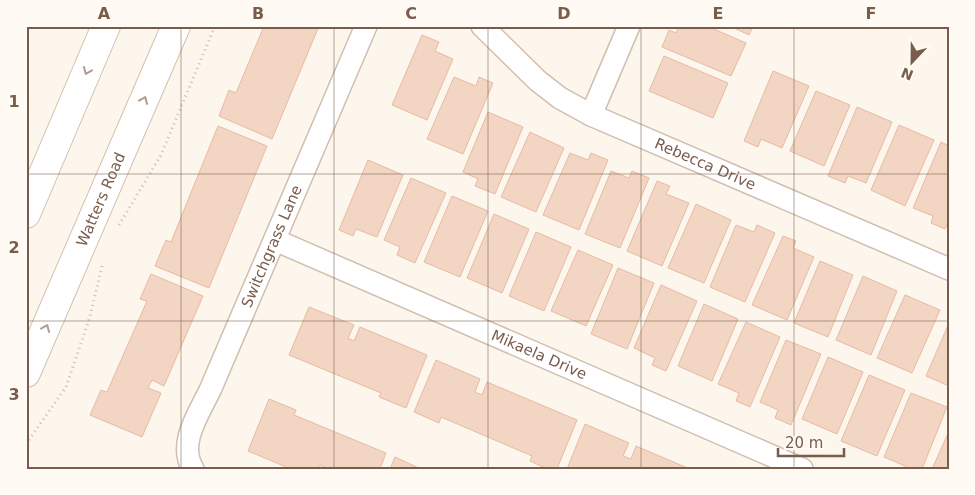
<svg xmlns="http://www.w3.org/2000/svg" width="975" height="495" viewBox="0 0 975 495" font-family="'DejaVu Sans',sans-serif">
  <rect width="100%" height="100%" fill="#fdf6ec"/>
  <g fill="#f3d5c3" stroke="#e6bba3">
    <polygon points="264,26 319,26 272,139 219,116 229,90 236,93"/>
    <polygon points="679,26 707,26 746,43 731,76 662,47 669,30 676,33"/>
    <polygon points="730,26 753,26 749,35"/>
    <polygon points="422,35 439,42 435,51 453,59 427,120 392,105"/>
    <polygon points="664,56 728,83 713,118 649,91"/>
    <polygon points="773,71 809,86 782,148 761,139 758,147 744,141"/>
    <polygon points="454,77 476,86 479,77 493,83 463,154 427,139"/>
    <polygon points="816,91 850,105 824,166 790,151"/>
    <polygon points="857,107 892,122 866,183 848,176 845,183 828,176"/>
    <polygon points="488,112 523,127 495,194 475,186 478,179 463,172"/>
    <polygon points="899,125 934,140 905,206 871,190"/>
    <polygon points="218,126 267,146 209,288 155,266 166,240 171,242"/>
    <polygon points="530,132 564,148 536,212 501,197"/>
    <polygon points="941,142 949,146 949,221 945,229 931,223 933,216 913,208"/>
    <polygon points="570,153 588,160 591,153 608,160 579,230 543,215"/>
    <polygon points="368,160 403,175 377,237 356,229 353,236 339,230"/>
    <polygon points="611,171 629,178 632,171 649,178 620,248 585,234"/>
    <polygon points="411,178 446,193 415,263 397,255 400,247 384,240"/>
    <polygon points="657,181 670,186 666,194 689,203 662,266 627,251"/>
    <polygon points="452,196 488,211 460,277 424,262"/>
    <polygon points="696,204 731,220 704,283 668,268"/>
    <polygon points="494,214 529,229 502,293 467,278"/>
    <polygon points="736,225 754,232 757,225 775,233 745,302 710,287"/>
    <polygon points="536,232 571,247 544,311 509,296"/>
    <polygon points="783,236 796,241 793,248 814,257 787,320 752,305"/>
    <polygon points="578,250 613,265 586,326 551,311"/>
    <polygon points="820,261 853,275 828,337 794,323"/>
    <polygon points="618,268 654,283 627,349 591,334"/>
    <polygon points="151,274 203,296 164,386 152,380 148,388 161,393 142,437 90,415 101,390 107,392 147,301 140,299"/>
    <polygon points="863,276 897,291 871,355 836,340"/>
    <polygon points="661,285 697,301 666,371 652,365 655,358 634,348"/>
    <polygon points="905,295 940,310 912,373 877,358"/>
    <polygon points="704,304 738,319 712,381 678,366"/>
    <polygon points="309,307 354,325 348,338 354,341 360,327 427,355 406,408 379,397 381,393 289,355"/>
    <polygon points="746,322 780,337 750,407 736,401 739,393 718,384"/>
    <polygon points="949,323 949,386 926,376"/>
    <polygon points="786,340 821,354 791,425 775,418 778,410 760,402"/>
    <polygon points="828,357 863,372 837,434 802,419"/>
    <polygon points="436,360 480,379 475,392 482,395 487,382 577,420 557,469 547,469 530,461 532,456 441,417 439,423 414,412"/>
    <polygon points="869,375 905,390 877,456 841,441"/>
    <polygon points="911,393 947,407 922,469 912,469 884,457"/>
    <polygon points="269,399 296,410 294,415 386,453 380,469 328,469 320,465 319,469 291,469 248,451"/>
    <polygon points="585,424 629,443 623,456 631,459 636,446 690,469 567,469"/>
    <polygon points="949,431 949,469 932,469"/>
    <polygon points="395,457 421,469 390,469"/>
  </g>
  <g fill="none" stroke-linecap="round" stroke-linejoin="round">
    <g stroke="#d1beb0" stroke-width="24">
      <g id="minor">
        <path id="s1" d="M 482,26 L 538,81 L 560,98 L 591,115 L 949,269"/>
        <polyline points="591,115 629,26"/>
        <path id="s2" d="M 275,240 L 802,469"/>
        <path id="s3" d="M 193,469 C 177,443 200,412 211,388 L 366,26"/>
      </g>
    </g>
    <g stroke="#d6c0b0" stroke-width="30">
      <g id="secondary">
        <polyline points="26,214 106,26"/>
        <path id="s4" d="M 26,373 L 176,26"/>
      </g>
    </g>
    <g stroke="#d9b8a5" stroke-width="3" stroke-dasharray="1 4" stroke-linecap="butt">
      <polyline points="119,225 161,155 215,26"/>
      <polyline points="26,444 66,387 89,320 103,262"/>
    </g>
    <use href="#minor" stroke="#fff" stroke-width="21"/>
    <use href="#secondary" stroke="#fff" stroke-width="28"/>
  </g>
  <defs><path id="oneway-chevron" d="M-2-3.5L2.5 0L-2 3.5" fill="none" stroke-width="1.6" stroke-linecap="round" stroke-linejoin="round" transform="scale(1.25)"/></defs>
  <g stroke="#af9d94">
    <use href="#oneway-chevron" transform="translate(87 71) rotate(113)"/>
    <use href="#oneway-chevron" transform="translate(144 100) rotate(-67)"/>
    <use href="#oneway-chevron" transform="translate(46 328) rotate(-67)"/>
  </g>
  <path fill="none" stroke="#7a5c4d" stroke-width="1" stroke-opacity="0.55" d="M 181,26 L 181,469M 334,26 L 334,469M 488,26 L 488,469M 641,26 L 641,469M 794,26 L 794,469M 26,174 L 949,174M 26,321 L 949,321"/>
  <g text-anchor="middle" stroke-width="5" stroke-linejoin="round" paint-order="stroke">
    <g font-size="15" fill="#7a5c4d" stroke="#fffaf3">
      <text dy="5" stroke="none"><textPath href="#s1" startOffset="266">Rebecca Drive</textPath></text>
      <text dy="5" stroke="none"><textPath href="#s4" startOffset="189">Watters Road</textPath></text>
      <text dy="5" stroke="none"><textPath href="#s3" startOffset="241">Switchgrass Lane</textPath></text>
      <text dy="5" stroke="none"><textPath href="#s2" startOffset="288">Mikaela Drive</textPath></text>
    </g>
  </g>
  <rect width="975" height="495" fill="none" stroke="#fffaf3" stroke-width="55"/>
  <g transform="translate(912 62) rotate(202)" stroke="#fffaf3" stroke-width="4" paint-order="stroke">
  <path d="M0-4L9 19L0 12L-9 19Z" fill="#7a5c4d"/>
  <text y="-8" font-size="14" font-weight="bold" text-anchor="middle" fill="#7a5c4d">N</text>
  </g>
  <path d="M778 448v8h66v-8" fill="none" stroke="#7a5c4d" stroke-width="2.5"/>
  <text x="785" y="448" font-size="15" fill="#7a5c4d" stroke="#fffaf3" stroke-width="4" paint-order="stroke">20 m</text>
  <rect x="28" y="28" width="920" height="440" fill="none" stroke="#7a5c4d" stroke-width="2"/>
  <g font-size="16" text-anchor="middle" font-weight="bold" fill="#7a5c4d">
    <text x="104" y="19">A</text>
    <text x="258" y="19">B</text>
    <text x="411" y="19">C</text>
    <text x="564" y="19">D</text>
    <text x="718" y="19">E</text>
    <text x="871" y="19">F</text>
    <text x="14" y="107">1</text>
    <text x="14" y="253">2</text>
    <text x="14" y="400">3</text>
  </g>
</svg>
